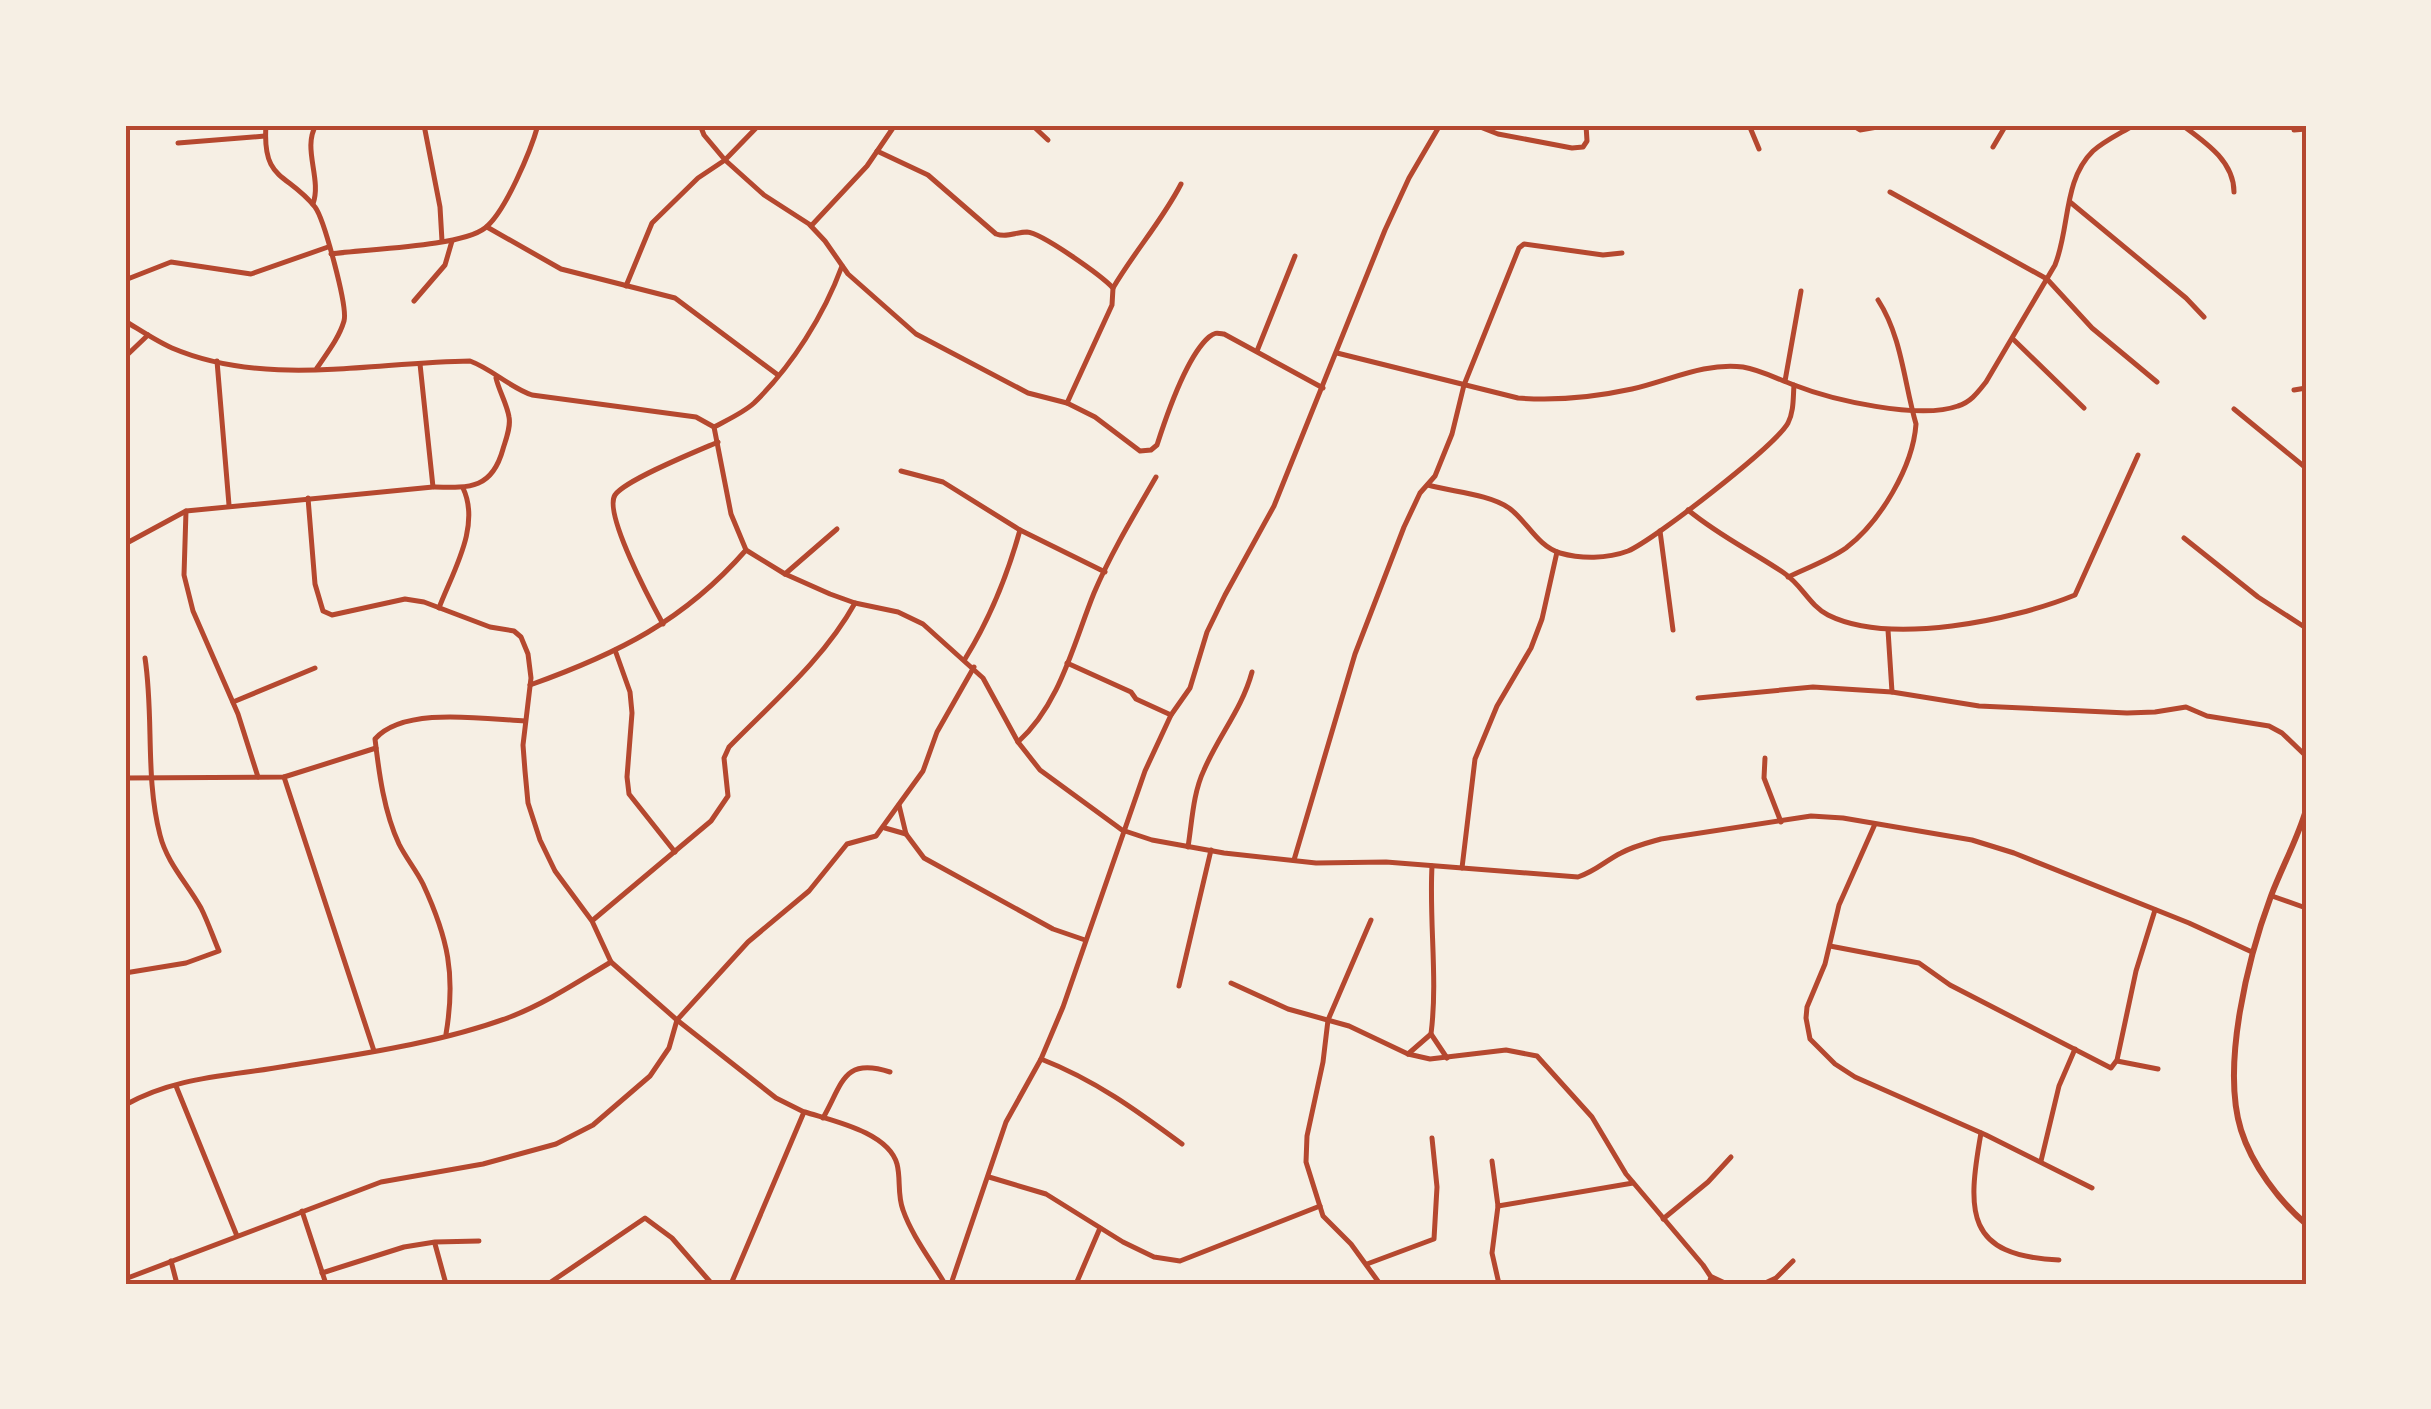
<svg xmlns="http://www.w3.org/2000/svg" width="2431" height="1409" viewBox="0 0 2431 1409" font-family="Manrope,sans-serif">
  <rect width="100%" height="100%" fill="#f6efe4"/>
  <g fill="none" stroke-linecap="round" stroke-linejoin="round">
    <g stroke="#b5482f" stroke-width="5">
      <path d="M 266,125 C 262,182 287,172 315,207 C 324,219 348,307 344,321 C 339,338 327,353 317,368"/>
      <polyline points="424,125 440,207 442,241"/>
      <path d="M 700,125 L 704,135 L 725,160 L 764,195 L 809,224 L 825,241 L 848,274 L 916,334 L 1028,393 L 1067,403 L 1095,417 L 1140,451 L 1151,450 L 1157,445 C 1166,417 1187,356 1209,337 C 1215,332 1217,333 1224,334 L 1323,388"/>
      <polyline points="1032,125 1048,140"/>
      <polyline points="1475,125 1498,134 1572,148 1583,147 1587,141 1586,125"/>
      <polyline points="1749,125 1759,149"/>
      <polyline points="1852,125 1860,130 1889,125"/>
      <path d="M 2182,125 C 2205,142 2234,161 2234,192"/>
      <polyline points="2294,130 2306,129"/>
      <polyline points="178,143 265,136"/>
      <polyline points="1993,147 2006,125"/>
      <path d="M 877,151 L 928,175 L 996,234 C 1008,238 1015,232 1027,232 C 1042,233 1102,276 1113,288 L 1112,305 L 1067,403"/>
      <polyline points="1890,192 2047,279 2092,328 2157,382"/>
      <polyline points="2070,202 2186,298 2204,317"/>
      <path d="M 313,204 C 322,178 302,149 316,125"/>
      <polyline points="811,226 867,166 895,125"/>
      <polyline points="487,227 561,269 675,298 778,375"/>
      <path d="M 331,254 C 365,249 461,247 485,228 C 505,213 531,150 538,125"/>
      <polyline points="125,280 171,262 251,274 328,247"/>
      <polyline points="626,286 652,223 698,178 725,160 759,125"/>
      <path d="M 1113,288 C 1134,252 1162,221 1181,184"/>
      <polyline points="414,301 445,265 452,241"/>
      <path d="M 125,321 C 140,330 156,341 172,348 C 266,388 372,362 470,361 C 492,369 509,387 532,395 L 696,417 L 714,427 L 731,514 L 746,550 L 785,574 L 830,594 L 855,603 L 898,612 L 923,624 L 983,678 L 1018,742 L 1040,770 L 1122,830 L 1152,840 L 1224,853 L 1316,863 L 1386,862 L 1578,877 C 1596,871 1605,861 1621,853 C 1634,846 1647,843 1661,839 L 1811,816 L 1843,818 L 1972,840 L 2014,853 L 2189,923 L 2252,952"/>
      <polyline points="2014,340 2084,408"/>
      <polyline points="1257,351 1295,256"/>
      <path d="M 1337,353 L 1518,398 C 1555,401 1595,397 1632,389 C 1668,381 1705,362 1743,367 C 1761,370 1777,379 1794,385 C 1832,400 1919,420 1958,406 C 1971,402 1978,392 1986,382 L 2055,265 C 2070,228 2063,180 2093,151 C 2104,141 2121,133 2134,125"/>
      <polyline points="125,357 148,335"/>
      <polyline points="217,361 229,505"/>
      <polyline points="1785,381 1801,291"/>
      <polyline points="2294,390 2306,388"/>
      <polyline points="2234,409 2306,468"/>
      <path d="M 714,427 C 727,420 743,413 754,403 C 792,366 824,315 842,266"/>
      <polyline points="125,464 126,463"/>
      <polyline points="901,471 943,482 1020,530 1105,572"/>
      <path d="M 1428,485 C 1453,492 1488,494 1509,508 C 1527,521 1537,546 1560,553 C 1581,559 1607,559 1628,551 C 1654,540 1775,446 1788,423 C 1794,411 1793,398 1794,385"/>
      <path d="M 434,487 C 470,488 492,489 503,449 C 506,439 511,427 509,417 C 507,404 499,391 496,378"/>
      <path d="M 1688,510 C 1721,537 1750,550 1784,573 C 1802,585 1809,605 1828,615 C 1890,646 2014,620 2075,595 L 2138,455"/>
      <polyline points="186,511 184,575 193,611 238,714 258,777"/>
      <polyline points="1660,531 1673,630"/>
      <polyline points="2184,538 2258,597 2306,628"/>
      <polyline points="125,544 186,511 433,487 420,364"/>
      <polyline points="785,574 837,529"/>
      <path d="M 1788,577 C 1807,568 1829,560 1846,548 C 1880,522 1913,467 1916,424 C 1904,383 1902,337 1878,300"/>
      <path d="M 439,608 C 453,571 481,526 463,488"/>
      <path d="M 663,624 C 652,604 603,513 615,495 C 625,480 697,451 718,442"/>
      <polyline points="1888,630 1892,692"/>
      <polyline points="615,650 630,692 632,713 627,777 629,794 675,852"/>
      <path d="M 965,659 C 991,617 1007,577 1020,530"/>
      <polyline points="1067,663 1131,692 1136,699 1171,715"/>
      <path d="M 530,685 C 617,654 684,621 746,550"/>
      <polyline points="1698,698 1813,687 1892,692 1979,706 2127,713 2155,712 2186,707 2207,716 2269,726 2282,733 2306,756"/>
      <polyline points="233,702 315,668"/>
      <path d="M 1018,742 C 1060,704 1073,645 1094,593 C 1111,553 1134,515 1156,477"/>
      <polyline points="1765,758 1764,778 1781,822"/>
      <polyline points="284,777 374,1051"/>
      <polyline points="125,778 284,777 376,748"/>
      <polyline points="899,805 906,834 924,858 1053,929 1085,940"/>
      <polyline points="1875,824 1839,905 1825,964 1807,1007 1806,1018 1810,1039 1835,1064 1855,1077 1986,1135 2092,1188"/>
      <polyline points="885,828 906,834"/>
      <path d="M 1188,847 C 1192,822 1193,793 1204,770 C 1219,735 1242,709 1252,672"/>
      <polyline points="1294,860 1355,654 1404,527 1420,493 1435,476 1452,434 1464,385 1519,248 1524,244 1603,255 1622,253"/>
      <path d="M 1432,866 C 1429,922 1438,979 1431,1034 L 1447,1058"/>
      <polyline points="1462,868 1475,759 1497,706 1531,648 1542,619 1557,552"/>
      <polyline points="2272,896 2306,908"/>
      <path d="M 593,920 L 711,821 L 728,796 L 724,758 L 729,747 C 773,702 824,659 855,603"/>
      <polyline points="1371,920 1328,1020 1323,1062 1307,1136 1306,1162 1323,1216 1351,1244 1380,1284"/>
      <polyline points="1830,946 1919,963 1950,985 2111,1068 2117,1060 2136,971 2155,910"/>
      <path d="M 125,973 L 186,963 L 219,951 C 213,937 208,922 201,908 C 187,883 167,863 160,835 C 145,777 154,717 145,658"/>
      <polyline points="1231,983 1288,1009 1349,1026 1408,1054 1430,1059 1506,1050 1537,1056 1592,1117 1626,1174 1703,1265 1711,1277 1709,1284"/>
      <polyline points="1179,986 1211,850"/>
      <path d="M 446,1034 C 456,975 448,938 423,884 C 416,870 406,858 399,844 C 384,812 379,773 375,739 C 404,706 484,719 525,721"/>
      <polyline points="1408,1054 1431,1034"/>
      <path d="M 1041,1059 C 1095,1080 1136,1110 1182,1144"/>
      <polyline points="2117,1061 2158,1069"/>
      <polyline points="176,1086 237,1236"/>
      <path d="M 125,1105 C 176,1076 231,1076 287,1066 C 361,1054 440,1043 510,1017 C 546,1003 579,981 611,962"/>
      <path d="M 805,1112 C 833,1121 888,1132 897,1164 C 901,1179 897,1194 903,1210 C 912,1236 931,1260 945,1284"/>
      <path d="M 823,1118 C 843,1083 843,1057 890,1072"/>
      <path d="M 1981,1133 C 1967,1212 1965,1256 2059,1260"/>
      <polyline points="1492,1161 1498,1206 1492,1253 1499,1284"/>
      <polyline points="2041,1161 2059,1086 2075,1049"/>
      <polyline points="989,1177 1046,1194 1123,1242 1154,1257 1180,1261 1320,1206"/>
      <polyline points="1498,1206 1633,1183"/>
      <polyline points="302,1211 326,1284"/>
      <polyline points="1663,1219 1708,1182 1731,1157"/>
      <polyline points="435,1244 446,1284"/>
      <polyline points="171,1261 177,1284"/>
      <polyline points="1367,1264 1434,1239 1437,1187 1432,1138"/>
      <polyline points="322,1273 404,1247 435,1242 479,1241"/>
      <polyline points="1712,1277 1727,1284"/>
      <polyline points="125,1279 381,1182 483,1164 556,1144 593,1125 650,1076 669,1048 677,1020 611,962 592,921 555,871 540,840 528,803 525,771 523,745 531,678 528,654 521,637 514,631 490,627 424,602 405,599 332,615 323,611 315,584 308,498"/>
      <polyline points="548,1284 645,1218 672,1238 712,1284"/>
      <polyline points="731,1284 804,1112 776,1098 677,1020 748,942 809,891 847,844 876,836 923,771 937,732 974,667"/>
      <polyline points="951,1284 1006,1122 1041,1059 1063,1007 1145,771 1171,715 1190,688 1207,632 1225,595 1274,506 1385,230 1409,178 1440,125"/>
      <polyline points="1076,1284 1100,1228"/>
      <polyline points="1763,1284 1776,1278 1793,1261"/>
    </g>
    <path stroke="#b5482f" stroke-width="6" d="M 2306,810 C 2297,840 2282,867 2271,896 C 2248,958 2221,1065 2241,1130 C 2252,1165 2279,1201 2306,1224"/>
  </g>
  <rect width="2431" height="1409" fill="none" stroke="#f6efe4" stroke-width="255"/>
  <rect x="128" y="128" width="2176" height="1154" fill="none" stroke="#b5482f" stroke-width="4"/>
</svg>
